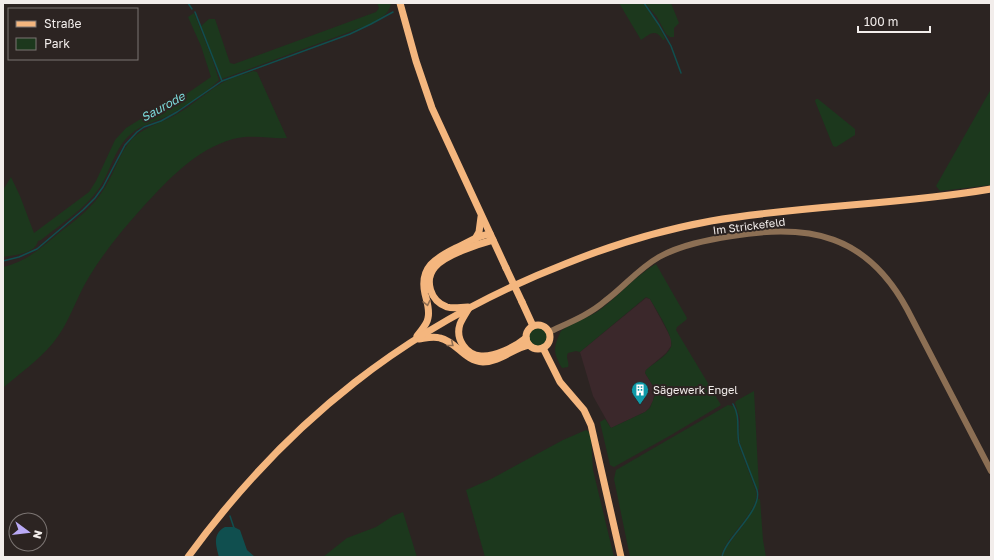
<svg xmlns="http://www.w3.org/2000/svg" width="994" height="560" viewBox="0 0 994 560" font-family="'Golos Text',sans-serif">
  <rect width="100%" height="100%" fill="#2c2422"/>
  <polygon fill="#3b282b" points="646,298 650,299 671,338 671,346 666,353 646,370 645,373 655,389 653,401 649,408 645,412 611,428 593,396 580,352"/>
  <g fill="#1c381d">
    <path d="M 377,3 L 391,3 C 390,14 380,18 371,24 L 222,79 L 221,78 L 201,26 L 209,19 L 215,19 L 230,63 L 234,64 L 376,12 L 379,8 Z"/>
    <path d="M 619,3 L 643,3 L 658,25 L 665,38 L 664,40 L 663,40 C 655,28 650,34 641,40 Z"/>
    <polygon points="645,3 671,3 679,23 674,28 674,37 670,37 666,34 657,17"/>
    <path d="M 194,13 L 212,58 L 219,80 C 205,94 186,106 169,115 C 156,122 142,124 131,134 C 115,147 111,170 100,187 C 85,209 62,223 41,240 L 38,241 C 35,254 14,255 3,257 L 3,190 L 11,177 L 20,196 L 34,233 L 89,192 L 96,181 L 115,140 L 126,128 L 139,120 L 169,106 L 211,77 L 201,46 L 188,17 Z"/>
    <path d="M 253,71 L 257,72 L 287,138 C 270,139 251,134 233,139 C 195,150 169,179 142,208 C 123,229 104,252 89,277 C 76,298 69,324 53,343 C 39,360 19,374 3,388 L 3,267 C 26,262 42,247 59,233 C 76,220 93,207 104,189 C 115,172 119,153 132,139 C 145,126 162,123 177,114 C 193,105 206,92 222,83 C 231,77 243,75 253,71 Z"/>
    <polygon points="991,89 991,185 940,191 936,186"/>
    <polygon points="816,99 818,99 855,129 855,135 836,147 833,146 815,101"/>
    <path d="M 656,264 L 687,318 L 686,320 L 677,327 L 676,330 L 721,405 L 671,435 L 614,467 L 610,465 L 600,422 L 605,419 L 611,428 L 645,412 L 650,408 L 655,395 L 655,389 L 645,373 L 646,370 C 654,363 667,356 671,347 C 675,338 655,308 650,299 L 646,297 L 580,352 L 576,351 L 568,353 C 565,358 570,362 568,367 L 562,368 C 553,352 553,348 561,331 C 573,322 589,318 601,309 C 620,295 635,276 656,264 Z"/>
    <circle cx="538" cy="337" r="9"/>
    <polygon points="754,391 759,489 757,490 740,443 739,435 740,419 735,403 736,401"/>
    <path d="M 728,405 L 733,406 L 736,412 L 738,418 L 737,436 L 738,443 L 756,491 C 761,511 724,537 721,557 L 630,557 L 614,479 L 616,470 Z"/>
    <polygon points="586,430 589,432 591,439 593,470 614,557 485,557 466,490 491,479 563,440"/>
    <polygon points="758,499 760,499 763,540 766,557 723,557 725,549 742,527"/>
    <polygon points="403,512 417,557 323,557 347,538 376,527 393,516"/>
  </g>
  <path fill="#104f4f" d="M 225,527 L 234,527 L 240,530 L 247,550 L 255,557 L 219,557 C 216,545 212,534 225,527 Z"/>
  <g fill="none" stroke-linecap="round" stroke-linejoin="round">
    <g stroke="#104f4f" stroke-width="1.5">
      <polyline points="188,3 192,9"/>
      <polyline points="644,3 659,25 671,46 681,73"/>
      <polyline points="195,12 222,81"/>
      <polyline points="3,261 19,257 37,249 83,210 95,198 103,187 125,145 137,132 144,127 161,121 177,112 222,81 350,34 371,24 393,12"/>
      <polyline points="230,516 234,528"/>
      <path d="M 722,557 C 725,538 763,511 757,490 L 739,443 C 736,428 741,418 733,404"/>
    </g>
    <path stroke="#8c6f54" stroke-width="6" d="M 549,332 C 568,323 589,315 605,301 C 624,287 638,269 659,257 C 681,245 707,240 732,236 C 810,223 867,235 907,309 L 991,471"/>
    <g stroke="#f4b67e" stroke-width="7">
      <polyline points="400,3 416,61 432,108 506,268"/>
      <polyline points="475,239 479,232 481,217"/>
      <polyline points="522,302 533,326"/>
      <path d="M 468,307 C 461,307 454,309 447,307 C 430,301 424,280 435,267 C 445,255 478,244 493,240"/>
      <path d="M 469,308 C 466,313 462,319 460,324 C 455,339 466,355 481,356 C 495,357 515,347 526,338"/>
      <circle cx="538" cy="337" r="12"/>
      <path d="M 417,336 C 421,330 427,325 428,318 C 430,310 427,302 425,294 C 419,267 436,258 456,248 C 467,243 478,235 490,234"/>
      <path d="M 419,339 C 426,338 433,336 440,338 C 457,342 464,361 483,362 C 500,362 513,348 529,345"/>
      <polyline points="543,348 560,382 584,410 591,425 621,557"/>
      <path d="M 188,557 C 287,421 408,325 565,264 C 612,245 661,230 711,221 C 804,205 898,205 991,189"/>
    </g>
    <polyline stroke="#f4b67e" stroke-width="7" points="506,268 522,302"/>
  </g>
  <defs><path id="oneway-chevron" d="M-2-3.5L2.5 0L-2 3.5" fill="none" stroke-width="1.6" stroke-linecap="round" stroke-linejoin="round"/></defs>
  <g stroke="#906d50">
    <use href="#oneway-chevron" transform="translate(427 303) rotate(77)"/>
    <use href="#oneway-chevron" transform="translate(451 344) rotate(39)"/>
  </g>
  <defs>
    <g id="building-pin" transform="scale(0.9)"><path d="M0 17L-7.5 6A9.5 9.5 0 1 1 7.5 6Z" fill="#0f9aa8" stroke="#2c2422"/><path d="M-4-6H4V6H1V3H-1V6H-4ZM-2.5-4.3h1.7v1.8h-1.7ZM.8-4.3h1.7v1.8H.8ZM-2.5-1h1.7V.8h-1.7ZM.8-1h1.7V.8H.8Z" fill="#fff"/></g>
  </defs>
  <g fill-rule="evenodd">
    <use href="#building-pin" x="640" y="390"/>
  </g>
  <g text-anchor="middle" stroke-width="4" stroke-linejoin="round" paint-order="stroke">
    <g font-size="11" fill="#f2edeb" stroke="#2c2422">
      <text transform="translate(749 226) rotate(-7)" y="4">Im Strickefeld</text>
    </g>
    <g font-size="11" fill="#f2edeb" stroke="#2c2422" text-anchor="start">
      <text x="653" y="394">Sägewerk Engel</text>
    </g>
    <g font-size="12" font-style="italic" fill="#7cdadb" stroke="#2c2422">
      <text transform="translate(163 107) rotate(-29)" y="4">Saurode</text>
    </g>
  </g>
  <rect width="994" height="560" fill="none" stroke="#f2edeb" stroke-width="8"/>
  <rect x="8" y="8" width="130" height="52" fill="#2c2422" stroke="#7b7472"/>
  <rect x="16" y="21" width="20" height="6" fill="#f4b67e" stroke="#7b7472"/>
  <text x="44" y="28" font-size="12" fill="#f2edeb">Straße</text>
  <rect x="16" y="38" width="20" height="12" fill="#1c381d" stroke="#7b7472"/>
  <text x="44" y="48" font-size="12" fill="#f2edeb">Park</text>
  <g transform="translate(28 532) rotate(105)"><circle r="19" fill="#2c2422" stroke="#7b7472"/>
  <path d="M0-3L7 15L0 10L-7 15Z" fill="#baaaf6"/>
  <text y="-6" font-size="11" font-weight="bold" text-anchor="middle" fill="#f2edeb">N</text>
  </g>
  <path d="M858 26v6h72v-6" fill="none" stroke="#f2edeb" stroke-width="2"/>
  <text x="864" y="26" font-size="12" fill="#f2edeb" stroke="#2c2422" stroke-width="3" paint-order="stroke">100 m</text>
</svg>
